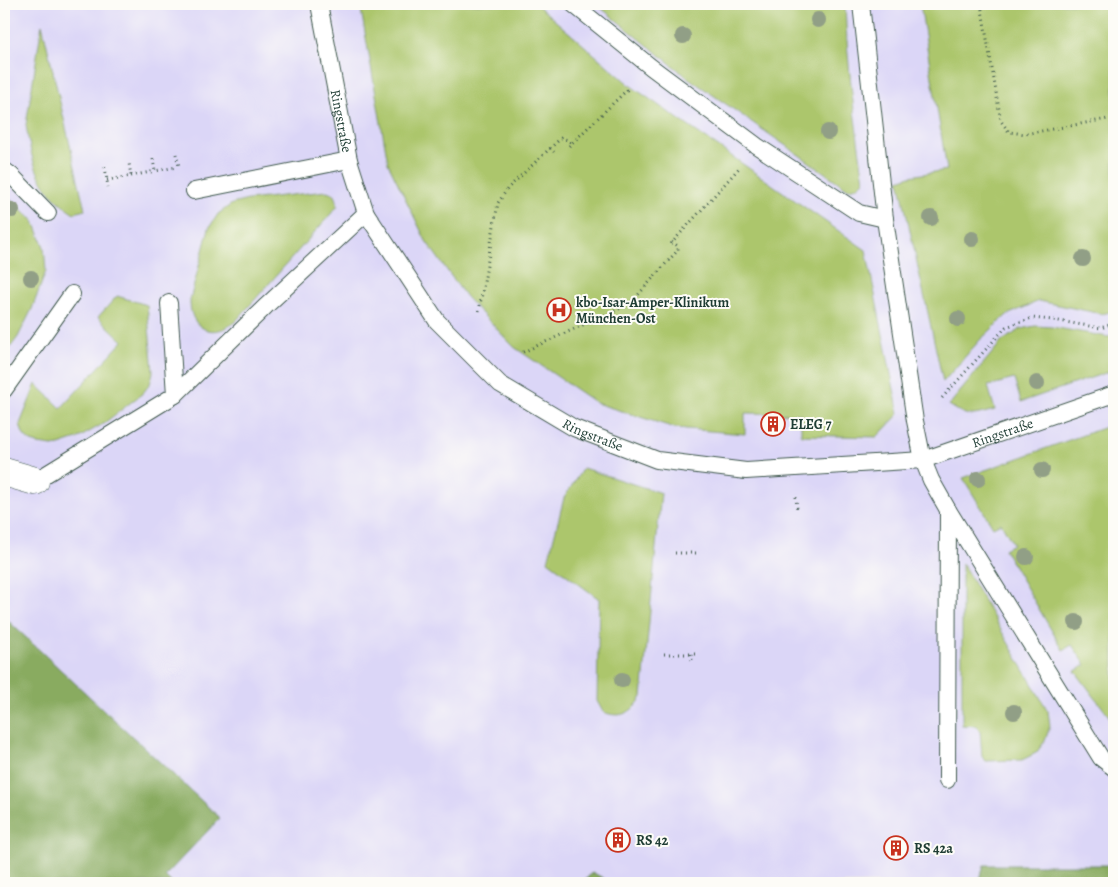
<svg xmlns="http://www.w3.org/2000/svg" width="1118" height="887" viewBox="0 0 1118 887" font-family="Alegreya,serif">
  <rect width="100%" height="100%" fill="#fdfcf7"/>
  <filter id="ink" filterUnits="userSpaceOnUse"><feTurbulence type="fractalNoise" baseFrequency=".02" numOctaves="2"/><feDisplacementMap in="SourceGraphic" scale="10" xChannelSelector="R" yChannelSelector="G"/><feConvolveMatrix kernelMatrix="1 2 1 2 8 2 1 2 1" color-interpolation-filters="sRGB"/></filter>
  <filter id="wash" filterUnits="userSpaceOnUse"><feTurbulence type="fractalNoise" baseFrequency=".0096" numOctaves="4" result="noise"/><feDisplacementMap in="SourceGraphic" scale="20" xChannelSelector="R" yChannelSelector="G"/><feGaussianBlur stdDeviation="1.12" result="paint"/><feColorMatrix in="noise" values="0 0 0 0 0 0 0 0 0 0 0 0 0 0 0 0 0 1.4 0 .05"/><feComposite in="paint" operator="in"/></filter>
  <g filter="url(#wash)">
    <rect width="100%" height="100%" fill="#f2eeda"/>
    <polygon fill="#dbd6f7" points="4,4 1114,4 1114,883 607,883 592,872 583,883 172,883 165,876 220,818 4,617"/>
    <g fill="#acc66c" stroke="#668250">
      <polygon points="360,4 536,4 631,86 866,250 899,414 877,437 801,435 801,414 745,413 745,434 675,428 596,403 514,347 466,297 426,241 388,163"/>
      <path d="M 596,4 L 845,4 C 847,63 855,122 864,181 L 857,187 L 848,189 L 687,77 Z"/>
      <polygon points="920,4 1114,4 1114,311 1102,314 1039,301 1007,315 979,341 943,382 899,180 910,176 947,170"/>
      <path d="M 42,24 L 85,210 L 74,213 C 39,190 32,165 26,125 Z"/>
      <path d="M 326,191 C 335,192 338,198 337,207 L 236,321 C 214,340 189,330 190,300 L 209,228 L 218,214 L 232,204 L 248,200 Z"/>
      <polygon points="4,194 34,221 44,247 46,271 32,309 18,337 4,356"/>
      <polygon points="117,296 147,305 153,372 150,384 143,393 103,424 77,439 59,445 52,446 38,444 31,442 25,437 22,431 20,424 36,384 61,408 123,341 98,317"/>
      <path d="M 1035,326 L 1052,327 L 1108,337 L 1114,335 L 1114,370 L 1021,402 L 1014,379 L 988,386 L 995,410 C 971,416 970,419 949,405 L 1002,341 L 1021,329 Z"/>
      <polygon points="1114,424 1114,723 1075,671 1086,665 1072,645 1063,650 1004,549 1013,544 1001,523 993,527 963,478"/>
      <path d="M 583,468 L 661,493 L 642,697 C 632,713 621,719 603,712 L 597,701 L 599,599 L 548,561 L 564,498 Z"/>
      <polygon points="962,563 1048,711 1050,726 1045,741 1036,753 1022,760 986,761 982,757 980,730 976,726 962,725"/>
    </g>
    <g fill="#89ab60" stroke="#54744a">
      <polygon points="4,617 220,818 165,876 172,883 4,883"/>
      <polygon points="984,865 1113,865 1114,866 1114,883 979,883"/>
      <polygon points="592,872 612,883 583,883"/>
    </g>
  </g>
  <g filter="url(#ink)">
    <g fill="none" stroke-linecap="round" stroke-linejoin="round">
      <g stroke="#3f584d" stroke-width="18">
        <g id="service">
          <path id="s1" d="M 319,4 L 349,160 L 366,213 L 437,321 L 500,384 L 574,428 L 657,460 L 746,471 L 923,460 L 1114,394"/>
          <polyline points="573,4 651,67 757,146 859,213 885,219"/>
          <polyline points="861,4 885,219 915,421 923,460 931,480 948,510 1101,758 1114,768"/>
          <polyline points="4,170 12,176 48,213"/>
          <polyline points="194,191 349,160"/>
          <polyline points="169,303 175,395"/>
          <polyline points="4,390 72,294"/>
          <polyline points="35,481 175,395 266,306 366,213"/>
          <polyline points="947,780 948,510"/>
        </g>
      </g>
      <g stroke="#3f584d" stroke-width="29">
        <polyline id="minor" points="4,472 35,481"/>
      </g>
      <g stroke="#3f584d" stroke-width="3" stroke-dasharray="1 4" stroke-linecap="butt">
        <polyline points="981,4 1001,121 1009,132 1025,134 1113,118 1114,117"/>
        <polyline points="569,146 630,87"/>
        <polyline points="550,148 554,152"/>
        <polyline points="176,154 179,166"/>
        <polyline points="153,159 155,171 176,167"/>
        <polyline points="105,167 108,187"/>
        <polyline points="131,176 155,171"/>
        <polyline points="107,180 131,176 129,163"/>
        <polyline points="671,244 739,168"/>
        <polyline points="479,311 498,203 508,188 561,138 568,140 571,143"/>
        <polyline points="523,352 630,304 678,250 678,246 672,242"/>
        <polyline points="942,398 1006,327 1032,318 1053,320 1101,328 1114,323"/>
        <polyline points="796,497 797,509"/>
        <polyline points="4,517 9,512"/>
        <polyline points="675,553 700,553"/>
        <polyline points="664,654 698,654"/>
        <polyline points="691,654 692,660"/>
      </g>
      <use href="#service" stroke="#fff" stroke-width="16"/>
      <use href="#minor" stroke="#fff" stroke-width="28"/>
    </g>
    <g fill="#919f86">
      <circle cx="818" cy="20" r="8"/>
      <circle cx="683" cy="36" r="8"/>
      <circle cx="828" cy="132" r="8"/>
      <circle cx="12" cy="210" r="8"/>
      <circle cx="931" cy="218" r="8"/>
      <circle cx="972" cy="239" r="8"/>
      <circle cx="1083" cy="259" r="8"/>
      <circle cx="31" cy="278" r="8"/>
      <circle cx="958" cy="319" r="8"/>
      <circle cx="1037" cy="383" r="8"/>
      <circle cx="1042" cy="470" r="8"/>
      <circle cx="978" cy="479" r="8"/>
      <circle cx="1026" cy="557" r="8"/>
      <circle cx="1076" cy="622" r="8"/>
      <circle cx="622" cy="680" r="8"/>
      <circle cx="1014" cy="712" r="8"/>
    </g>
  </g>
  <defs>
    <g id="hospital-ring" transform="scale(1.25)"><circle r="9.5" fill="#fdfcf7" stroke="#c8321e" stroke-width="1.5"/><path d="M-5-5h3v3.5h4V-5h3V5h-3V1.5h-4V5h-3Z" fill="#c8321e"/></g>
    <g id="building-ring" transform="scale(1.25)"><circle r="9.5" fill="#fdfcf7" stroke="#c8321e" stroke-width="1.5"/><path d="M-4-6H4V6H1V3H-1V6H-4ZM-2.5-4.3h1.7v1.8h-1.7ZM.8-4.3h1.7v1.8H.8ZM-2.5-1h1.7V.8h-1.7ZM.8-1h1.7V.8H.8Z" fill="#c8321e"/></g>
  </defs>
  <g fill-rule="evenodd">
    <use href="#hospital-ring" x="559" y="310"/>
    <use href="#building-ring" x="773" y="424"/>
    <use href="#building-ring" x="618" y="840"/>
    <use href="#building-ring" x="896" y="848"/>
  </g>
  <g text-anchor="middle" stroke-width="4" stroke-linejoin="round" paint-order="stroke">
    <g font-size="14" fill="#1f3d34" stroke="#fdfcf7">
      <text dy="5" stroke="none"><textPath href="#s1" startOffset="119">Ringstraße</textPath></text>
      <text dy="5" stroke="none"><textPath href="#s1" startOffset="539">Ringstraße</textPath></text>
      <text dy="5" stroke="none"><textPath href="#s1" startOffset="959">Ringstraße</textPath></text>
    </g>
    <g font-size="14" font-weight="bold" fill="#1f3d34" stroke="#fdfcf7" text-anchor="start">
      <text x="576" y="307">kbo-Isar-Amper-Klinikum<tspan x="576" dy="16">München-Ost</tspan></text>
      <text x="790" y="429">ELEG 7</text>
      <text x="636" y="845">RS 42</text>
      <text x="914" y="853">RS 42a</text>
    </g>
  </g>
  <rect width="1118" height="887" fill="none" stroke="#fdfcf7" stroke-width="20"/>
</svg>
